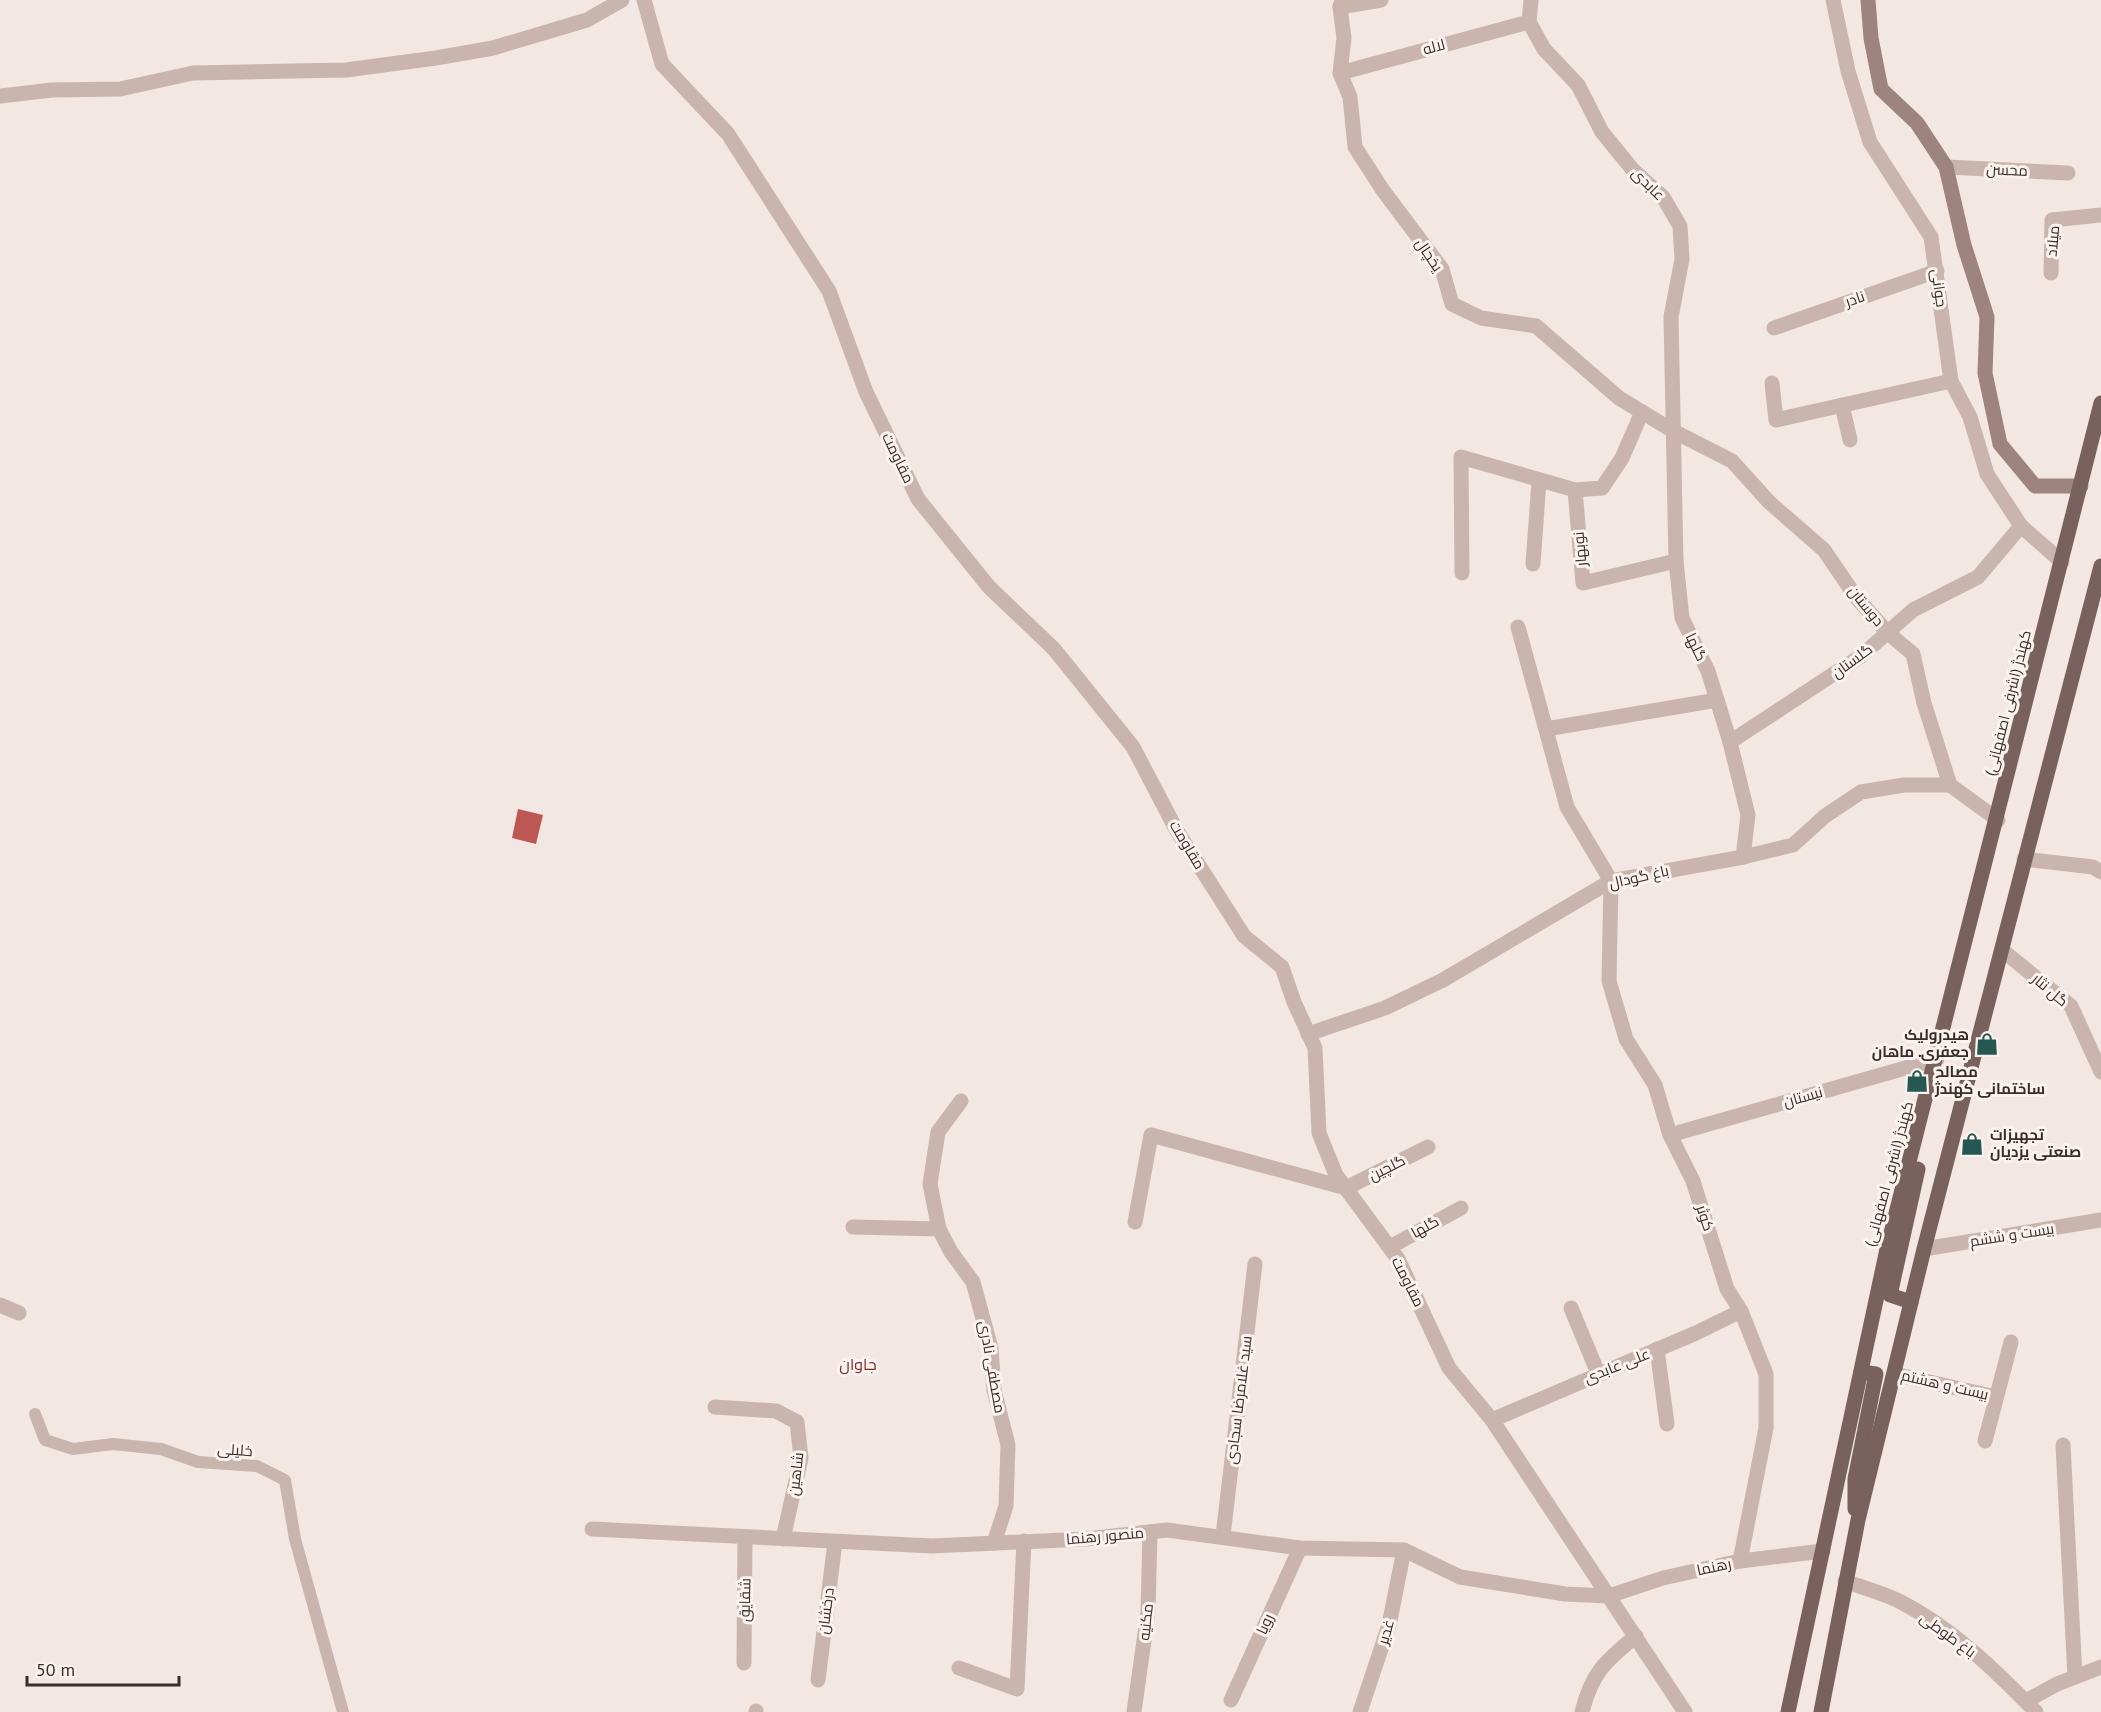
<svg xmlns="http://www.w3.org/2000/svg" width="2101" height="1712" viewBox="0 0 2101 1712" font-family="'PT Sans',Cairo,sans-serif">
  <rect width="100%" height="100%" fill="#f2e7e2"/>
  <polygon fill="#bd5754" points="518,809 543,815 536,844 512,838"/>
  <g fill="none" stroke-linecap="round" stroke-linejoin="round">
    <polyline stroke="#cab5ae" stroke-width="12" points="35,1414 45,1440 73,1449 113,1444 161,1449 198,1462 257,1466 285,1480 295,1539 343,1712"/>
    <g stroke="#cab5ae" stroke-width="15">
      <polyline points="644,0 662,64 728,134 829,291 866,392 918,499 989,587 1054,649 1133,747 1177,831 1244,936 1282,967 1294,1002 1315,1048 1319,1133 1336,1175 1398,1259 1449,1368 1492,1420 1685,1712"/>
      <polyline points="1342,0 1340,7 1344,38 1340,73 1350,97 1355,147 1382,189 1442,269 1452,304 1481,318 1536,326 1619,398 1675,432 1732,461 1769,502 1824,550 1856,597 1888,633 1913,654 1924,703 1950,785 1998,820"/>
      <polyline points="1531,0 1529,22 1544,49 1578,85 1602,132 1633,170 1663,197 1680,226 1682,259 1671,317 1676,561 1682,618 1708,671 1730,742 1748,815 1743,857"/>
      <polyline points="1833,0 1848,71 1870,142 1931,237 1951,381 1970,417 1987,474 2021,526 2062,562"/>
      <polyline points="1340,7 1381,0"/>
      <polyline points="1340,73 1529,22"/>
      <polyline points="0,96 52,90 120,89 193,73 346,70 436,58 493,48 587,20 622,0"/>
      <polyline points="1946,167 2068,173"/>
      <polyline points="2051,273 2052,220 2101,215"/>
      <polyline points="1774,328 1937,271"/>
      <polyline points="1772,383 1776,420 1951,381"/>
      <polyline points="1842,405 1850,440"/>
      <polyline points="1575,490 1583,583 1676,561"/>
      <polyline points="1533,564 1539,481"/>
      <polyline points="1462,573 1461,457 1575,490 1602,488 1622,458 1642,412"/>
      <polyline points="1518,627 1567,807 1611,881 1609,981 1626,1039 1655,1085 1670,1135 1693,1181 1727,1289 1741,1311 1766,1374 1766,1428 1740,1561"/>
      <polyline points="1546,729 1717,700"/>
      <polyline points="1730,742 1861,656 1913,610 1978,577 2021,526"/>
      <polyline points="2024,859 2093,867 2101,872"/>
      <polyline points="2002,950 2071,1006 2101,1072"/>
      <polyline points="1308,1034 1385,1008 1443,980 1611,881 1743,857 1793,845 1825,816 1861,792 1904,785 1950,785"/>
      <polyline points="961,1101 938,1132 930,1184 939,1229 951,1252 973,1282 991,1348 994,1390 1008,1445 1006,1506 994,1543"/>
      <polyline points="1670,1135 1937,1059"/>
      <polyline points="1135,1222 1151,1135 1346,1188 1428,1147"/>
      <polyline points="853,1227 939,1229"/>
      <polyline points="1390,1247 1461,1208"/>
      <polyline points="1924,1249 2101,1220"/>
      <polyline points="0,1305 19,1313"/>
      <polyline points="1571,1308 1598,1373"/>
      <polyline points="1657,1349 1667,1424"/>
      <polyline points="1894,1374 1996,1397"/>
      <polyline points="715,1407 776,1411 797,1422 801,1458 783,1539"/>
      <polyline points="1492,1420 1696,1333 1741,1311"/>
      <polyline points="1985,1441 2011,1342"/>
      <polyline points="2063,1445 2075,1677"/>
      <polyline points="592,1529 932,1546 1086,1539 1167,1530 1300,1548 1404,1550 1460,1577 1565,1594 1609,1596 1663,1578 1740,1561 1823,1551"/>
      <polyline points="1223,1536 1255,1264"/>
      <path d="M 1845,1581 C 1863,1588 1884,1593 1901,1602 C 1953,1629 1996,1671 2036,1712"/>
      <polyline points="744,1663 745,1537"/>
      <polyline points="959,1668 1017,1689 1024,1541"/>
      <polyline points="818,1680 835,1542"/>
      <polyline points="1231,1700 1300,1548"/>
      <polyline points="2026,1701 2057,1684 2101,1667"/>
      <polyline points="756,1712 756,1711"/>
      <polyline points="1134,1712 1148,1612 1150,1532"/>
      <polyline points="1360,1712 1389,1625 1404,1550"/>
      <path d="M 1582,1712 C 1592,1672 1605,1662 1636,1636"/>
    </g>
    <polyline stroke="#9d847f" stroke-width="15" points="1868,0 1871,38 1881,89 1917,123 1946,167 1964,245 1987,317 1985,373 2000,444 2035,486 2081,486"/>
    <g stroke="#79615e" stroke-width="15">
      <polyline points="1911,1302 1890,1295 1918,1169"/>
      <polyline points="1855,1509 1855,1479 1876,1374 1861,1372"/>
      <polyline points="1788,1712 1887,1249 2101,403"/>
      <polyline points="1821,1712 1858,1520 1924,1249 2101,566"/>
    </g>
  </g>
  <defs>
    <g id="shop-bare" transform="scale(1.8)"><path d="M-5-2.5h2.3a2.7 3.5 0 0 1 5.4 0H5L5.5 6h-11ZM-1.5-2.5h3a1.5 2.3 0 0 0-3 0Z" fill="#245850" stroke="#faf2ee" stroke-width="2.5" paint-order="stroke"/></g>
  </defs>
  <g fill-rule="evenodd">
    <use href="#shop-bare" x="1987" y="1044"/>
    <use href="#shop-bare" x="1917" y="1081"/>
    <use href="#shop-bare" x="1972" y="1144"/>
  </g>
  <g text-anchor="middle" stroke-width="6" stroke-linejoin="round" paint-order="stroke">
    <g font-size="15" fill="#392d2c" stroke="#faf2ee">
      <text transform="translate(1434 47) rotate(-15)" y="5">لاله</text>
      <text transform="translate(2007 170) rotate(3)" y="5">محسن</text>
      <text transform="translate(1648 184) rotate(45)" y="5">عابدی</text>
      <text transform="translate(2053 241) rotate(-85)" y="5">میلاد</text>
      <text transform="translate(1429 255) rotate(56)" y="5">یخچال</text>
      <text transform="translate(1939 288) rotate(82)" y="5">جوانی</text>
      <text transform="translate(1855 299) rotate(-19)" y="5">نادر</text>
      <text transform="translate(898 458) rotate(64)" y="5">مقاومت</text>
      <text transform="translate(1580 549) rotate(-95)" y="5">نوبهار</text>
      <text transform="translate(1866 606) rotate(51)" y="5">دوستان</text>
      <text transform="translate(1696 647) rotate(64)" y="5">گلها</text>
      <text transform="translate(1852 661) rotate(-36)" y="5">گلستان</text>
      <text transform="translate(2008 703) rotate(-76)" y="5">کهندژ (اشرفی اصفهانی)</text>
      <text transform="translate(1187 845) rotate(59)" y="5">مقاومت</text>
      <text transform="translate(1639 877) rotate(-13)" y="5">باغ گودال</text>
      <text transform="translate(2050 990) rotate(40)" y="5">گل نثار</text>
      <text transform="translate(1803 1097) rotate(-16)" y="5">نیستان</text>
      <text transform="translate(1387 1168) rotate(-27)" y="5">گلچین</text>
      <text transform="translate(1889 1174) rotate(-75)" y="5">کهندژ (اشرفی اصفهانی)</text>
      <text transform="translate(1705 1218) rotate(72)" y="5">کوثر</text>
      <text transform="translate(1425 1227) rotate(-29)" y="5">گلها</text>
      <text transform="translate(2012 1235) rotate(-9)" y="5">بیست و ششم</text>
      <text transform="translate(1408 1282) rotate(63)" y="5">مقاومت</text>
      <text transform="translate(1617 1366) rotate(-22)" y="5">علی عابدی</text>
      <text transform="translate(992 1367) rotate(80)" y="5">مصطفی نادری</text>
      <text transform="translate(1945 1385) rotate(13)" y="5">بیست و هشتم</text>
      <text transform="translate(1239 1400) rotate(-83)" y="5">سید غلامرضا سجادی</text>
      <text transform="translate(235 1450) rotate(4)" y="5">خلیلی</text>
      <text transform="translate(796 1474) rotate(-83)" y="5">شاهین</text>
      <text transform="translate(1105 1536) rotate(-5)" y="5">منصور رهنما</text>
      <text transform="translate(1714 1567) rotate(-12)" y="5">رهنما</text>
      <text transform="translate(745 1600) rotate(-89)" y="5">شقایق</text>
      <text transform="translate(826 1611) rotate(-83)" y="5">درخشان</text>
      <text transform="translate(1146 1622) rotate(-84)" y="5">مکنیه</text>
      <text transform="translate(1265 1624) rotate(-66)" y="5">رویا</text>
      <text transform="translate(1386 1632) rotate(-74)" y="5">غدیر</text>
      <text transform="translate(1948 1635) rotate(36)" y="5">باغ طوطی</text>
    </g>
    <g font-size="15" font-weight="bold" fill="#392d2c" stroke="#faf2ee" text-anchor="start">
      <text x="1969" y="1040" text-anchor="end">هیدرولیک<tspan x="1969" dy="17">جعفری. ماهان</tspan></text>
      <text x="1935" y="1077">مصالح<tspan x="1935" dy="17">ساختمانی کهندژ</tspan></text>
      <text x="1990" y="1140">تجهیزات<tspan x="1990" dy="17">صنعتی یزدیان</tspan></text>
    </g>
    <g font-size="16" fill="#822d2a" stroke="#faf2ee">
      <text x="858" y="1370">جاوان</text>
    </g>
  </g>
  <path d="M27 1676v9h152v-9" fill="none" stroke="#392d2c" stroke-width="3"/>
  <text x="36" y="1676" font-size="18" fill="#392d2c" stroke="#faf2ee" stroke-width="4.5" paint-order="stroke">50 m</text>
</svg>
